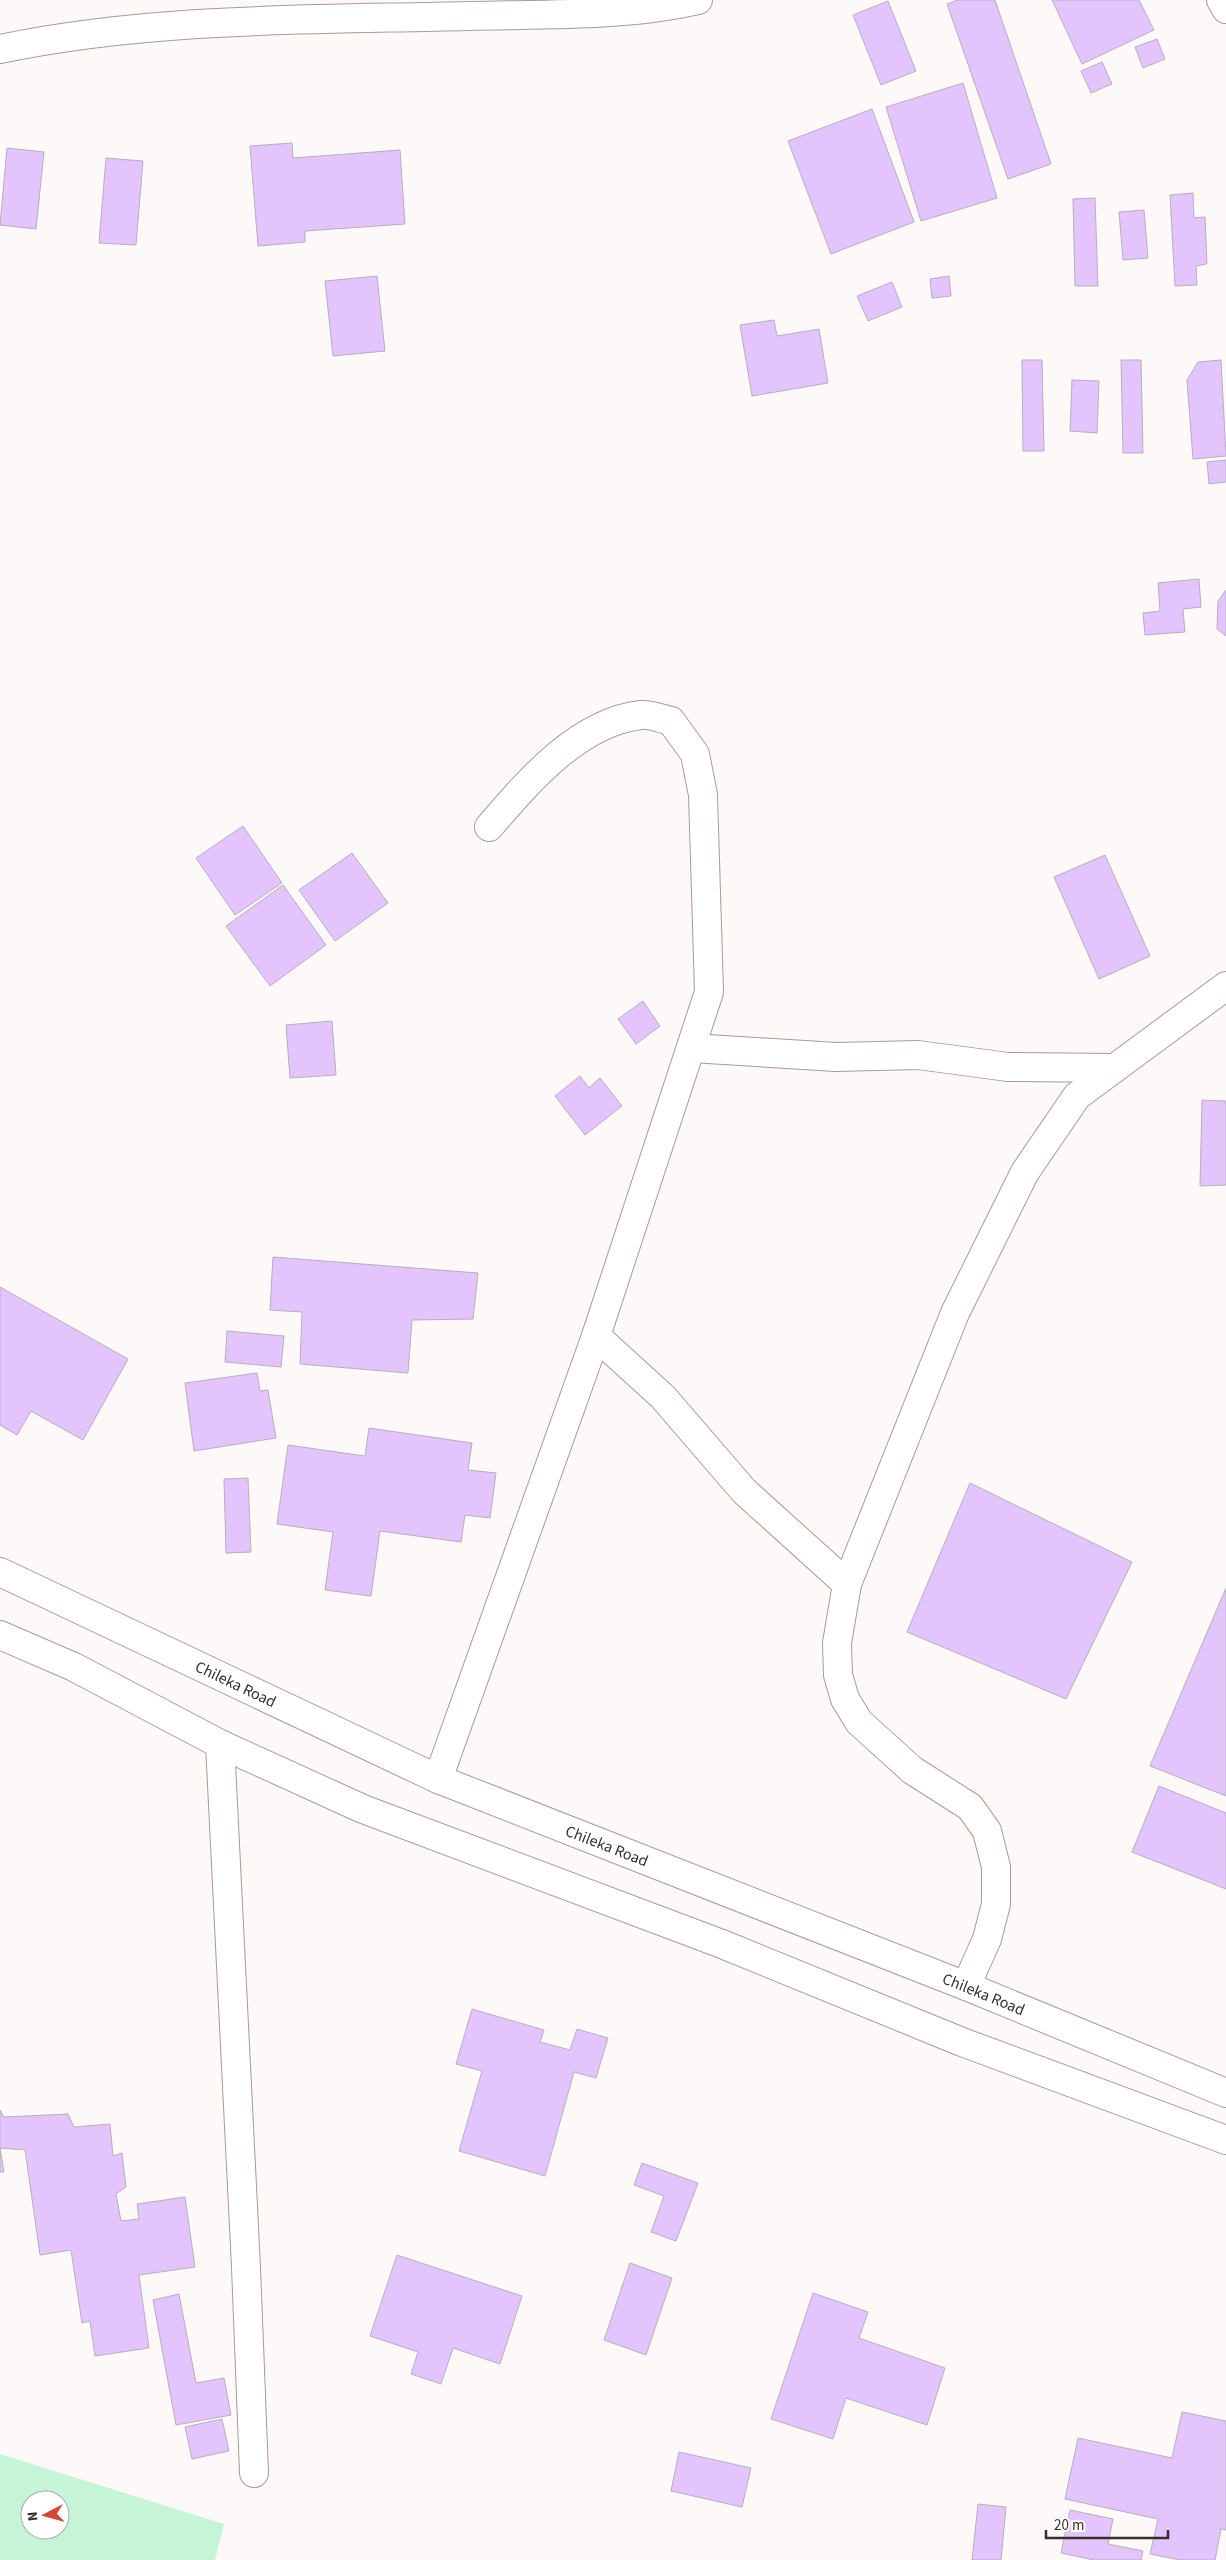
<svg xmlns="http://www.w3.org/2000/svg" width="1226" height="2560" viewBox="0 0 1226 2560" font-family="'Source Sans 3',sans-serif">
  <rect width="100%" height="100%" fill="#fdf9f8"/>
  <path fill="#c5f5d6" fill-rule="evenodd" d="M 0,2454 L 224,2524 L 215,2560 L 0,2560 ZM 30,2500 L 60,2500 L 60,2530 L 30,2530 Z"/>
  <g fill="#e4c4fd" stroke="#b6afbc">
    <polygon points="958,0 995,0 1051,164 1008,179 947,4"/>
    <polygon points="1052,0 1139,0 1154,30 1082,64"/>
    <polygon points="888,1 916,71 881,85 853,15"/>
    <polygon points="1157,39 1165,59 1143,68 1135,47"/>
    <polygon points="1102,62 1112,84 1091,93 1081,71"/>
    <polygon points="963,83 997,198 921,221 886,107"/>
    <polygon points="872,109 914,222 831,254 788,141"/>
    <polygon points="292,143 293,158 400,150 405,224 305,231 305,242 258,246 250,146"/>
    <polygon points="7,148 44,152 36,229 0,225"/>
    <polygon points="106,158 143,161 136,245 99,243"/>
    <polygon points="1193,193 1194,218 1205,217 1207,264 1196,266 1197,285 1175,286 1170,195"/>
    <polygon points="1095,198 1098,286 1075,286 1073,199"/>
    <polygon points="1144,210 1148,258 1123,260 1119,212"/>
    <polygon points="377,276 385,351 333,356 325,281"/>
    <polygon points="949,276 951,296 932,298 930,279"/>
    <polygon points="892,282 902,307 868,321 857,296"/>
    <polygon points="774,320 777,336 819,329 828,383 752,396 740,325"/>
    <polygon points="1022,360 1042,360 1044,451 1023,451"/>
    <polygon points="1121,360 1141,360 1143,453 1123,453"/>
    <polygon points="1221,360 1226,456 1193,459 1187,380 1198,362"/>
    <polygon points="1072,380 1099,381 1097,433 1070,431"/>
    <polygon points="1226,460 1226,482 1209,484 1207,462"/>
    <polygon points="1199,579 1201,607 1183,609 1185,632 1145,635 1143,613 1160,611 1158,583"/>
    <polygon points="1226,590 1226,636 1217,629 1218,601"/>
    <polygon points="243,826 282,883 235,915 196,858"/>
    <polygon points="352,853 388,903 335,941 299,890"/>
    <polygon points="1105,855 1150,956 1099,979 1054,877"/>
    <polygon points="283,885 326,945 270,986 226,926"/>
    <polygon points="643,1001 660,1026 636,1044 618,1019"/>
    <polygon points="332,1021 336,1075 290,1078 286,1025"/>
    <polygon points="580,1076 589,1088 600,1078 622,1106 585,1135 555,1096"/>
    <polygon points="1202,1100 1226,1101 1226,1185 1200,1186"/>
    <polygon points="273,1257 478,1273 473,1319 412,1320 408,1373 300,1364 302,1312 270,1310"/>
    <polygon points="0,1287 128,1359 83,1440 31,1411 17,1435 0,1425"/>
    <polygon points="227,1331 284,1336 281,1367 225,1362"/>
    <polygon points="257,1373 260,1391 268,1390 276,1438 194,1451 185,1383"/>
    <polygon points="369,1428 472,1443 468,1470 496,1473 490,1518 465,1515 461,1542 380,1531 371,1596 325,1590 333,1532 277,1524 288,1445 365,1456"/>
    <polygon points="248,1478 251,1552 226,1553 224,1479"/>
    <polygon points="970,1483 1132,1562 1066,1699 907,1632"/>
    <polygon points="1226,1588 1226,1796 1150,1766"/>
    <polygon points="1159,1786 1226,1813 1226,1889 1132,1852"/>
    <polygon points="472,2009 544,2030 540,2042 570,2050 577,2029 608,2038 596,2078 574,2072 545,2176 459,2151 482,2071 456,2064"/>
    <polygon points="0,2110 4,2117 68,2114 74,2127 110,2124 113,2156 122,2153 126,2187 116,2194 121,2221 139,2219 137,2204 185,2197 195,2267 139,2275 149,2348 95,2356 90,2321 82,2323 71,2250 40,2255 25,2150 0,2148"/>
    <polygon points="0,2148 4,2172 0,2172"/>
    <polygon points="642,2163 698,2183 676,2241 651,2232 664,2196 634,2185"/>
    <polygon points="397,2255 522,2296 500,2364 453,2348 441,2384 411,2374 418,2352 370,2336"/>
    <polygon points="630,2263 672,2278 646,2355 604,2340"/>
    <polygon points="813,2293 868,2312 859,2338 945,2368 927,2425 846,2398 833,2439 771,2419"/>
    <polygon points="179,2294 196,2383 224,2378 231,2415 176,2425 153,2300"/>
    <polygon points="1182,2412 1226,2421 1226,2530 1221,2529 1215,2560 1180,2560 1150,2554 1158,2519 1065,2499 1078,2438 1172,2458"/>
    <polygon points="222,2419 229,2451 192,2459 185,2427"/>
    <polygon points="679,2452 751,2468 742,2507 671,2491"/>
    <polygon points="978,2504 1006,2507 1001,2560 972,2560"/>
    <polygon points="1070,2510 1113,2519 1108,2544 1143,2551 1141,2560 1094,2560 1061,2553"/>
  </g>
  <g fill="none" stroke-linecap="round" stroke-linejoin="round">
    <g stroke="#a99b93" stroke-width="30">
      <g id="minor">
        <polyline points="1221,0 1226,9"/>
        <path d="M 0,49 C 153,17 313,20 468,16 C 545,14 623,17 698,0"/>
        <polyline points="692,1048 836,1057 918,1055 1008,1067 1115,1068"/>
        <polyline points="596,1336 663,1397 744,1491 847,1584"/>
        <polyline points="220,1744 246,2267 254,2473"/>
        <path d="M 438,1779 L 596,1336 L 709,992 L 703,795 L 695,754 L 671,721 C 662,719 650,714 641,715 C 578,722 527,783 489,827"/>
        <polyline points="966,1986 987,1939 996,1904 996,1867 987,1831 970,1807 912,1770 859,1722 845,1699 838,1675 837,1643 847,1584 955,1313 1025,1172 1077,1096 1226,986"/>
      </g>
    </g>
    <g stroke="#a99b93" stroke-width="30">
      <g id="highway">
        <path id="s1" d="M 0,1572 L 438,1779 L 966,1986 L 1226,2093"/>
        <polyline points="0,1635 74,1667 220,1744 363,1809 722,1944 962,2042 1226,2140"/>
      </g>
    </g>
    <use href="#minor" stroke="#fff" stroke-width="28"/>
    <use href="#highway" stroke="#fff" stroke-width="28"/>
  </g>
  <g text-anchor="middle" stroke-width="4" stroke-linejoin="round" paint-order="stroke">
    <g font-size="16" fill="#36302d" stroke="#fff">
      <text dy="6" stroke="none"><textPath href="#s1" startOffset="261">Chileka Road</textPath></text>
      <text dy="6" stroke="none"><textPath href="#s1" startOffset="666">Chileka Road</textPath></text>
      <text dy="6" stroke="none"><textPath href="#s1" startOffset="1071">Chileka Road</textPath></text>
    </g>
  </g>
  <g transform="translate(45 2515) rotate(264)"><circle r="24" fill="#ffffff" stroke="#afacab"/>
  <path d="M0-4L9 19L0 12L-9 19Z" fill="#d44739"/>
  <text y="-8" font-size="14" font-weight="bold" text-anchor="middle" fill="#36302d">N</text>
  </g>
  <path d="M1046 2530v8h122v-8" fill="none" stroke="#36302d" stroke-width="2.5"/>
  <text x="1054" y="2530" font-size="15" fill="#36302d" stroke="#ffffff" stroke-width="4" paint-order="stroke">20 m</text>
</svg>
